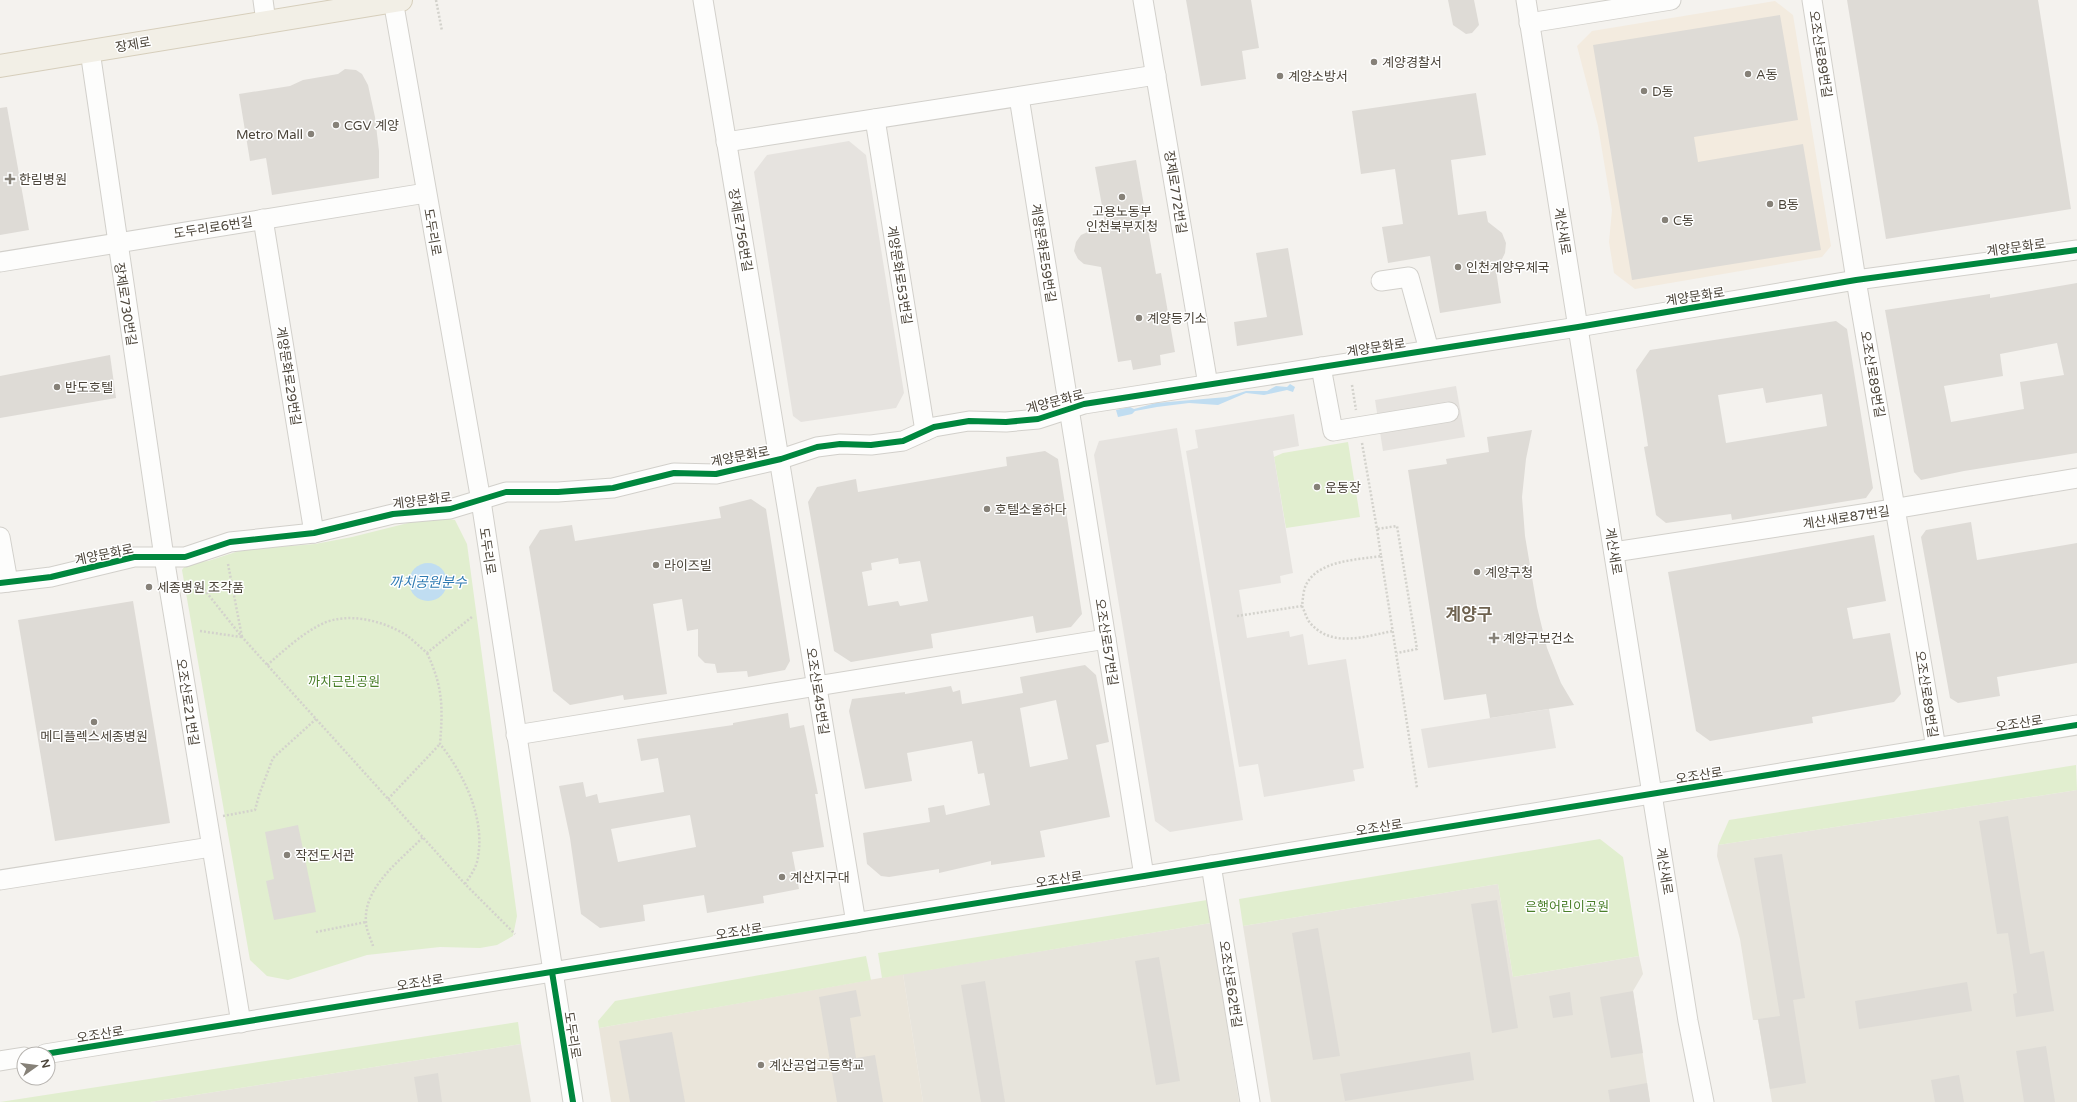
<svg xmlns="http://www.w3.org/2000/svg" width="2077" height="1102" viewBox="0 0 2077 1102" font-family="'Varela Round','Noto Sans KR',sans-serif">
  <rect width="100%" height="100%" fill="#f4f2ee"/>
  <g fill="#e7e4dc">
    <polygon points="2077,790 2077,1102 1772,1102 1758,1020 1753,1020 1740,939 1717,856 1718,845"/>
    <polygon points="1498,884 1513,977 1639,956 1643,974 1633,991 1650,1102 1271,1102 1243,926"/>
    <polygon points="1211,923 1239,1102 923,1102 903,974"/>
    <polygon points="521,1044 531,1102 150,1102"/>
  </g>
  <polygon fill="#f3ebdf" points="1775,1 1793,15 1831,246 1822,257 1635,289 1614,273 1609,242 1612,210 1598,126 1577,46 1592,31"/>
  <polygon fill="#eae5da" points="903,974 923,1102 611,1102 599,1028"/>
  <g fill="#e1eecf">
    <polygon points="1348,442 1360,517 1286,528 1274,457 1283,453"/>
    <polygon points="436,516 455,520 467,544 517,916 513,936 497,945 480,948 440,947 367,955 288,980 267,976 250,960 182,570 187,563 208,561 242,550 315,544 352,537"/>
    <polygon points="2076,765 2077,790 1718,845 1729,820"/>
    <polygon points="1600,839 1623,857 1639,956 1513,977 1498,884 1243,926 1239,899"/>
    <polygon points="1207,900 1211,923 882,978 878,953"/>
    <polygon points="866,956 871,980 599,1028 598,1021 615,1001"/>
    <polygon points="518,1022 521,1044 150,1102 0,1102"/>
  </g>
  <g fill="#e6e3df">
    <polygon points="849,141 866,155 904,393 896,408 801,422 793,416 754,172 767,155"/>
    <polygon points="1456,386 1465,437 1383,451 1375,400"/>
    <polygon points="1294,414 1299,446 1273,451 1293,573 1280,576 1281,583 1239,590 1247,638 1289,631 1290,637 1303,634 1308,665 1346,659 1364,768 1353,770 1355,781 1264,797 1258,764 1239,767 1186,451 1198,448 1195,430"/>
    <polygon points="1177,428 1243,820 1170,832 1155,821 1094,455 1099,441"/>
    <polygon points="1549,709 1556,748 1428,768 1421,729"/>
  </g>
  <g fill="#c0ddf1">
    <polygon points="1290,384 1295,387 1293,392 1287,390 1264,395 1246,393 1218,405 1189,403 1157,407 1135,411 1132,414 1118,417 1116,410 1130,407 1134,409 1156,403 1227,397 1246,391 1267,391 1276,386 1287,387"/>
    <circle cx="428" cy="582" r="19"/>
  </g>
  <g fill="#dedbd6" fill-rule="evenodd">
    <polygon points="1186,0 1251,0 1259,48 1242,51 1246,79 1201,86"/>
    <polygon points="1448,0 1474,0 1479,25 1472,33 1466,34 1453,25"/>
    <polygon points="1847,0 2038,0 2071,209 1886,239"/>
    <polygon points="1780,15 1798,120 1694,137 1698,162 1803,144 1821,250 1632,280 1593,45"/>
    <polygon points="345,69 356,70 362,74 368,85 375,117 379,151 379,178 272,195 266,158 250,161 239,94 290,86 303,80 338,74"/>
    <polygon points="1476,93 1486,155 1451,160 1458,215 1486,211 1488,222 1502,233 1506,243 1505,253 1501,261 1495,264 1501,303 1440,313 1430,256 1388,263 1382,227 1403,224 1395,169 1361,174 1352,111"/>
    <polygon points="7,107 29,230 0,235 0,108"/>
    <polygon points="1136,160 1156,274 1161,273 1175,352 1160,355 1161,365 1133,370 1131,360 1118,362 1101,267 1084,264 1078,259 1074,251 1076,242 1081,235 1090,231 1106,228 1095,167"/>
    <polygon points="1288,248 1303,335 1237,346 1234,322 1267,317 1256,253"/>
    <path d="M 2077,283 L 2077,453 L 1964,471 L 1921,480 L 1914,472 L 1885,310 L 1990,294 L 1990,298 ZM 2057,343 L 2064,375 L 2020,382 L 2024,409 L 1951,422 L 1944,386 L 2003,376 L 2000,354 Z"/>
    <path d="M 1836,321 L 1847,329 L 1873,488 L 1866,498 L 1732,520 L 1731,514 L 1666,523 L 1656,515 L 1644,447 L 1648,446 L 1636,370 L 1650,350 ZM 1763,388 L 1766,403 L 1822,394 L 1827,426 L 1726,443 L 1718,395 Z"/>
    <polygon points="110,355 116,398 0,418 0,376"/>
    <polygon points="1532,430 1526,459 1522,497 1525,536 1537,607 1547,648 1561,683 1574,705 1490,718 1486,694 1444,700 1408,470 1447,464 1446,459 1489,452 1487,437"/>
    <path d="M 1045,451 L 1058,459 L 1082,614 L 1071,627 L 1036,633 L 1033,616 L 931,634 L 933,648 L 851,662 L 834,651 L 808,502 L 817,487 L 856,479 L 858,492 L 1007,466 L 1006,457 ZM 898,558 L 899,564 L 920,561 L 928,601 L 900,606 L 898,601 L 868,606 L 862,572 L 872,570 L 871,563 Z"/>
    <polygon points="751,499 766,509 790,661 785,670 748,677 747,671 717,673 715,664 705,663 698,656 698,629 687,631 682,599 653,604 667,694 624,700 623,695 570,705 553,691 529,547 540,530 572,525 575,541 721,518 719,507"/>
    <polygon points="1971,522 1977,560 2077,543 2077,663 1997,677 2000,696 1958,703 1950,698 1921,537 1926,530"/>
    <polygon points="1874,535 1886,601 1847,608 1853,639 1890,633 1901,694 1894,702 1812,717 1813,723 1710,741 1696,731 1668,572"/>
    <polygon points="133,601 170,823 55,841 18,620"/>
    <path d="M 1085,665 L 1096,675 L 1109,742 L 1096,745 L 1110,817 L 1040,831 L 1045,857 L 991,865 L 991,861 L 939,873 L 939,869 L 889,877 L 881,876 L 867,864 L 863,833 L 930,822 L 928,808 L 944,805 L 946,815 L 990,805 L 984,773 L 978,774 L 972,741 L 907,753 L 912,781 L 865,789 L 849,711 L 852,699 L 905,692 L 905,694 L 951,686 L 953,692 L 960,690 L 962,704 L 1023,693 L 1020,677 ZM 1056,700 L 1068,759 L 1030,767 L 1020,708 Z"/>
    <path d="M 788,713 L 790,728 L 804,725 L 818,794 L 815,794 L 824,847 L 792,852 L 799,889 L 763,896 L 764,903 L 707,913 L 704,895 L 643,905 L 645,921 L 600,928 L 581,914 L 570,838 L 559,786 L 583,782 L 586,797 L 597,794 L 599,803 L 664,792 L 658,758 L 641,761 L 637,739 L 733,725 L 733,723 ZM 690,815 L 696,847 L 618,862 L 611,829 Z"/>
    <polygon points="2008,816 2030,954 2044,951 2054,1011 2016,1017 2013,994 2017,993 2008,933 1997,934 1979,821"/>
    <polygon points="298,825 316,912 274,920 266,881 274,879 265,832"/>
    <polygon points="1782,854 1805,998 1793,1000 1806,1083 1770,1089 1758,1019 1780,1016 1754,858"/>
    <polygon points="1497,900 1518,1028 1492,1033 1471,904"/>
    <polygon points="1318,928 1340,1056 1313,1060 1292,933"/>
    <polygon points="1159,957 1180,1081 1156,1085 1135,961"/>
    <polygon points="985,981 1005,1102 981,1102 961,985"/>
    <polygon points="1967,982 1972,1011 1859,1029 1855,1001"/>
    <polygon points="856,990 861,1016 850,1018 856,1058 875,1055 883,1102 837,1102 819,997"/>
    <polygon points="1633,991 1643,1053 1611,1058 1600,997"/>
    <polygon points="1570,992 1573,1015 1553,1018 1549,996"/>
    <polygon points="672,1032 685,1102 630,1102 619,1041"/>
    <polygon points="2046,1046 2055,1102 2024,1102 2016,1051"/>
    <polygon points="1470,1052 1474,1080 1345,1101 1340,1074"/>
    <polygon points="438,1073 442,1102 418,1102 414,1077"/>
    <polygon points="1959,1075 1964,1102 1935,1102 1931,1080"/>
    <polygon points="1647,1083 1650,1102 1610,1102 1608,1090"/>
  </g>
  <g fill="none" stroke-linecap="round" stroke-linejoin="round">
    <g stroke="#d2d0cb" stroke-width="21">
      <g id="minor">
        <polyline points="263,0 266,22"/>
        <polyline points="393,0 481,501 573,1102"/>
        <polyline points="703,0 856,923"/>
        <polyline points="1143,0 1208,385"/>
        <polyline points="1526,0 1688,1021 1704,1102"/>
        <polyline points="1812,0 1856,280 1936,748"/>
        <polyline points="1529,23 1671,0"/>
        <polyline points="90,51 164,557 241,1023"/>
        <polyline points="1019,97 1144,876"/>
        <polyline points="875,119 925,431"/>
        <polyline points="726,142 1156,75"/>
        <polyline points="263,219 314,533"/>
        <polyline points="0,262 426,193"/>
        <polyline points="1381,281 1409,277 1429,350"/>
        <polyline points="1321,367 1333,431 1449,412"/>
        <polyline points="0,537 8,582"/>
        <polyline points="1614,552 1869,513 2077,478"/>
        <polyline points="0,583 51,577 134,557 185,557 230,542 314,533 393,514 450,509 506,492 558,492 613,488 674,473 716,474 781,459 817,447 840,444 871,445 903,441 934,427 969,421 1006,422 1038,419 1084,404 1578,327 1856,280 2077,250"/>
        <polyline points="516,735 1106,639"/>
        <polyline points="1211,865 1250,1102"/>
        <polyline points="0,880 211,847"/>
        <polyline points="45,1054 2077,725"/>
        <polyline points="0,1061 24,1057"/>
      </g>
    </g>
    <g stroke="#d6cebb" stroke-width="24">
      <polyline id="major" points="0,66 401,0"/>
    </g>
    <g stroke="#d3d2cc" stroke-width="2.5" stroke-dasharray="2 2" stroke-linecap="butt">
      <polyline points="436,0 442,31"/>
      <polyline points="1352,385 1356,410"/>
      <polyline points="1362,443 1377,529 1397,526 1417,649 1397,653"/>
      <polyline points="1381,556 1417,788"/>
      <polyline points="228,564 242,637"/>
      <polyline points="199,583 242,637 465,884 515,934"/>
      <path d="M 1302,606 C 1305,612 1307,621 1312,625 C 1334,648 1366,636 1393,631"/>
      <path d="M 1237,616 L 1302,606 C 1303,599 1303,591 1306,585 C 1318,560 1357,560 1381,556 L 1377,529"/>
      <polyline points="200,631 241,637"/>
      <path d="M 427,653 C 443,687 443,707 440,744 C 464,774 485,818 478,857 C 477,867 470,876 465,884"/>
      <path d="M 267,665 C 285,650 302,633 324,623 C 349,612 384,621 406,635 C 413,640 420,647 427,653 L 472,617"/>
      <polyline points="388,799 440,744"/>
      <polyline points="223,816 255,810 259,795 273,758 316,719"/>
      <polyline points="316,932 366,922"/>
      <path d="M 373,946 C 371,939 366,930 366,922 C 363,887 401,860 423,837"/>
    </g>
    <use href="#minor" stroke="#fdfdfc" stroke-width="19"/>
    <use href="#major" stroke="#f2efe6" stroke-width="22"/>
    <g stroke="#fff" stroke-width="8">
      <g id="cycleway">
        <polyline points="0,583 51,577 134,557 185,557 230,542 314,533 393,514 450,509 506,492 558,492 613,488 674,473 716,474 781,459 817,447 840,444 871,445 903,441 934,427 969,421 1006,422 1038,419 1084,404 1578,327 1856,280 2077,250"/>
        <polyline points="552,972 573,1102"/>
        <polyline points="45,1054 2077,725"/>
      </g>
    </g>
    <use href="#cycleway" stroke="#00873e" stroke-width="6"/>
  </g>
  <g fill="#868178" stroke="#fff" stroke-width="1.5">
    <circle cx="1374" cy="62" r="4"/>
    <circle cx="1748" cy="74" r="4"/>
    <circle cx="1280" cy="76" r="4"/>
    <circle cx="1644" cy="91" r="4"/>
    <circle cx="336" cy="125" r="4"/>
    <circle cx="311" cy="134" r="4"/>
    <path d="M8 173h4v4h4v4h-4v4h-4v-4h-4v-4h4z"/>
    <circle cx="1122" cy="197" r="4"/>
    <circle cx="1770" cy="204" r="4"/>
    <circle cx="1665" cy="220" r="4"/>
    <circle cx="1458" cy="267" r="4"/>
    <circle cx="1139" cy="318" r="4"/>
    <circle cx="57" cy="387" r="4"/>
    <circle cx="1317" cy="487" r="4"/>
    <circle cx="987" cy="509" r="4"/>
    <circle cx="656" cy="565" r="4"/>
    <circle cx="1477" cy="572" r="4"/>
    <circle cx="149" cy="587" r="4"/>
    <path d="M1492 632h4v4h4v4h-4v4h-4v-4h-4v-4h4z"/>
    <circle cx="94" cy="722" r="4"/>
    <circle cx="287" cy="855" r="4"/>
    <circle cx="782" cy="877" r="4"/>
    <circle cx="761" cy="1065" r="4"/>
  </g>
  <g text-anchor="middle" stroke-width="3" stroke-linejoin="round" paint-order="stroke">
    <g font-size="13" fill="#4b4439" stroke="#fff">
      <text transform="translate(133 44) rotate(-10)" y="5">장제로</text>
      <text transform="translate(1821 54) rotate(81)" y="5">오조산로89번길</text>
      <text transform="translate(1176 192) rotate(81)" y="5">장제로772번길</text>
      <text transform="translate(213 227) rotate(-9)" y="5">도두리로6번길</text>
      <text transform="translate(741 230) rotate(80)" y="5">장제로756번길</text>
      <text transform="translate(1563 231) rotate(81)" y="5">계산새로</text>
      <text transform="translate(433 232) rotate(80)" y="5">도두리로</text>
      <text transform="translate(2016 247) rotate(-8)" y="5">계양문화로</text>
      <text transform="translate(1044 253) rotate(81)" y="5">계양문화로59번길</text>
      <text transform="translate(900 275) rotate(81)" y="5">계양문화로53번길</text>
      <text transform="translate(1695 296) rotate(-9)" y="5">계양문화로</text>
      <text transform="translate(126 304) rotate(81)" y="5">장제로730번길</text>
      <text transform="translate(1376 347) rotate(-9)" y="5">계양문화로</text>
      <text transform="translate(1873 374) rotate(80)" y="5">오조산로89번길</text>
      <text transform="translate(289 376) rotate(81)" y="5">계양문화로29번길</text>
      <text transform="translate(1055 401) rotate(-15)" y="5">계양문화로</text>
      <text transform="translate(740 456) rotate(-11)" y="5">계양문화로</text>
      <text transform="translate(422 500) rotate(-7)" y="5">계양문화로</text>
      <text transform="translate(1846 517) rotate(-9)" y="5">계산새로87번길</text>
      <text transform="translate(488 551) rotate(81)" y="5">도두리로</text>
      <text transform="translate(1614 551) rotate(81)" y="5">계산새로</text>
      <text transform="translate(104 554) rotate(-12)" y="5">계양문화로</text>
      <text transform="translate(1107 642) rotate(81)" y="5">오조산로57번길</text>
      <text transform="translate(818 691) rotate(81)" y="5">오조산로45번길</text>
      <text transform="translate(1927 694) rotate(81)" y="5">오조산로89번길</text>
      <text transform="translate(188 702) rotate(81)" y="5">오조산로21번길</text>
      <text transform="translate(2019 723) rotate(-9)" y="5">오조산로</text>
      <text transform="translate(1699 775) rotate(-9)" y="5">오조산로</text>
      <text transform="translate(1379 827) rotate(-9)" y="5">오조산로</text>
      <text transform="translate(1665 871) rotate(81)" y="5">계산새로</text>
      <text transform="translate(1059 879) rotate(-9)" y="5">오조산로</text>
      <text transform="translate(739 931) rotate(-9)" y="5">오조산로</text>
      <text transform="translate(420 982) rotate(-9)" y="5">오조산로</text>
      <text transform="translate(1231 984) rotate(81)" y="5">오조산로62번길</text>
      <text transform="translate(100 1034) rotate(-9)" y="5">오조산로</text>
      <text transform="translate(573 1035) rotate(81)" y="5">도두리로</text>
    </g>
    <g font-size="13" fill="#4b4439" stroke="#fff" text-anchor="start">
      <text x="1382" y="67">계양경찰서</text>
      <text x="1756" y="79">A동</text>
      <text x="1288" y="81">계양소방서</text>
      <text x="1652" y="96">D동</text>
      <text x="344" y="130">CGV 계양</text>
      <text x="303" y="139" text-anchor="end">Metro Mall</text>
      <text x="19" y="184">한림병원</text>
      <text x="1778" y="209">B동</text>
      <text x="1122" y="216" text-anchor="middle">고용노동부<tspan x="1122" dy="15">인천북부지청</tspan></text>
      <text x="1673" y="225">C동</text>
      <text x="1466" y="272">인천계양우체국</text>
      <text x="1147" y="323">계양등기소</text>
      <text x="65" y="392">반도호텔</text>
      <text x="1325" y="492">운동장</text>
      <text x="995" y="514">호텔소울하다</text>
      <text x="664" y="570">라이즈빌</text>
      <text x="1485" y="577">계양구청</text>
      <text x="157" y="592">세종병원 조각품</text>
      <text x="1503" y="643">계양구보건소</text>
      <text x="94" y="741" text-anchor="middle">메디플렉스세종병원</text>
      <text x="295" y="860">작전도서관</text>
      <text x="790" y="882">계산지구대</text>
      <text x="769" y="1070">계산공업고등학교</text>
    </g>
    <g font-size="13" fill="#4a7f2a" stroke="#fff">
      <text x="344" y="686">까치근린공원</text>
      <text x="1567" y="911">은행어린이공원</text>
    </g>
    <g font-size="14" font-style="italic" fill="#2e7ab2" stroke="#fff">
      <text x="428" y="587">까치공원분수</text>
    </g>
    <g font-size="17" font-weight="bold" fill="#6e6250" stroke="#fff">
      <text x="1469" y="620">계양구</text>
    </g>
  </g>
  <g transform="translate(36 1066) rotate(76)"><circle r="19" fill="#ffffff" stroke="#b7b4b0"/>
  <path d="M0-3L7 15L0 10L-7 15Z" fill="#868178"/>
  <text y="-6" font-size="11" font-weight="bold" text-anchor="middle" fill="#4b4439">N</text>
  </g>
</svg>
